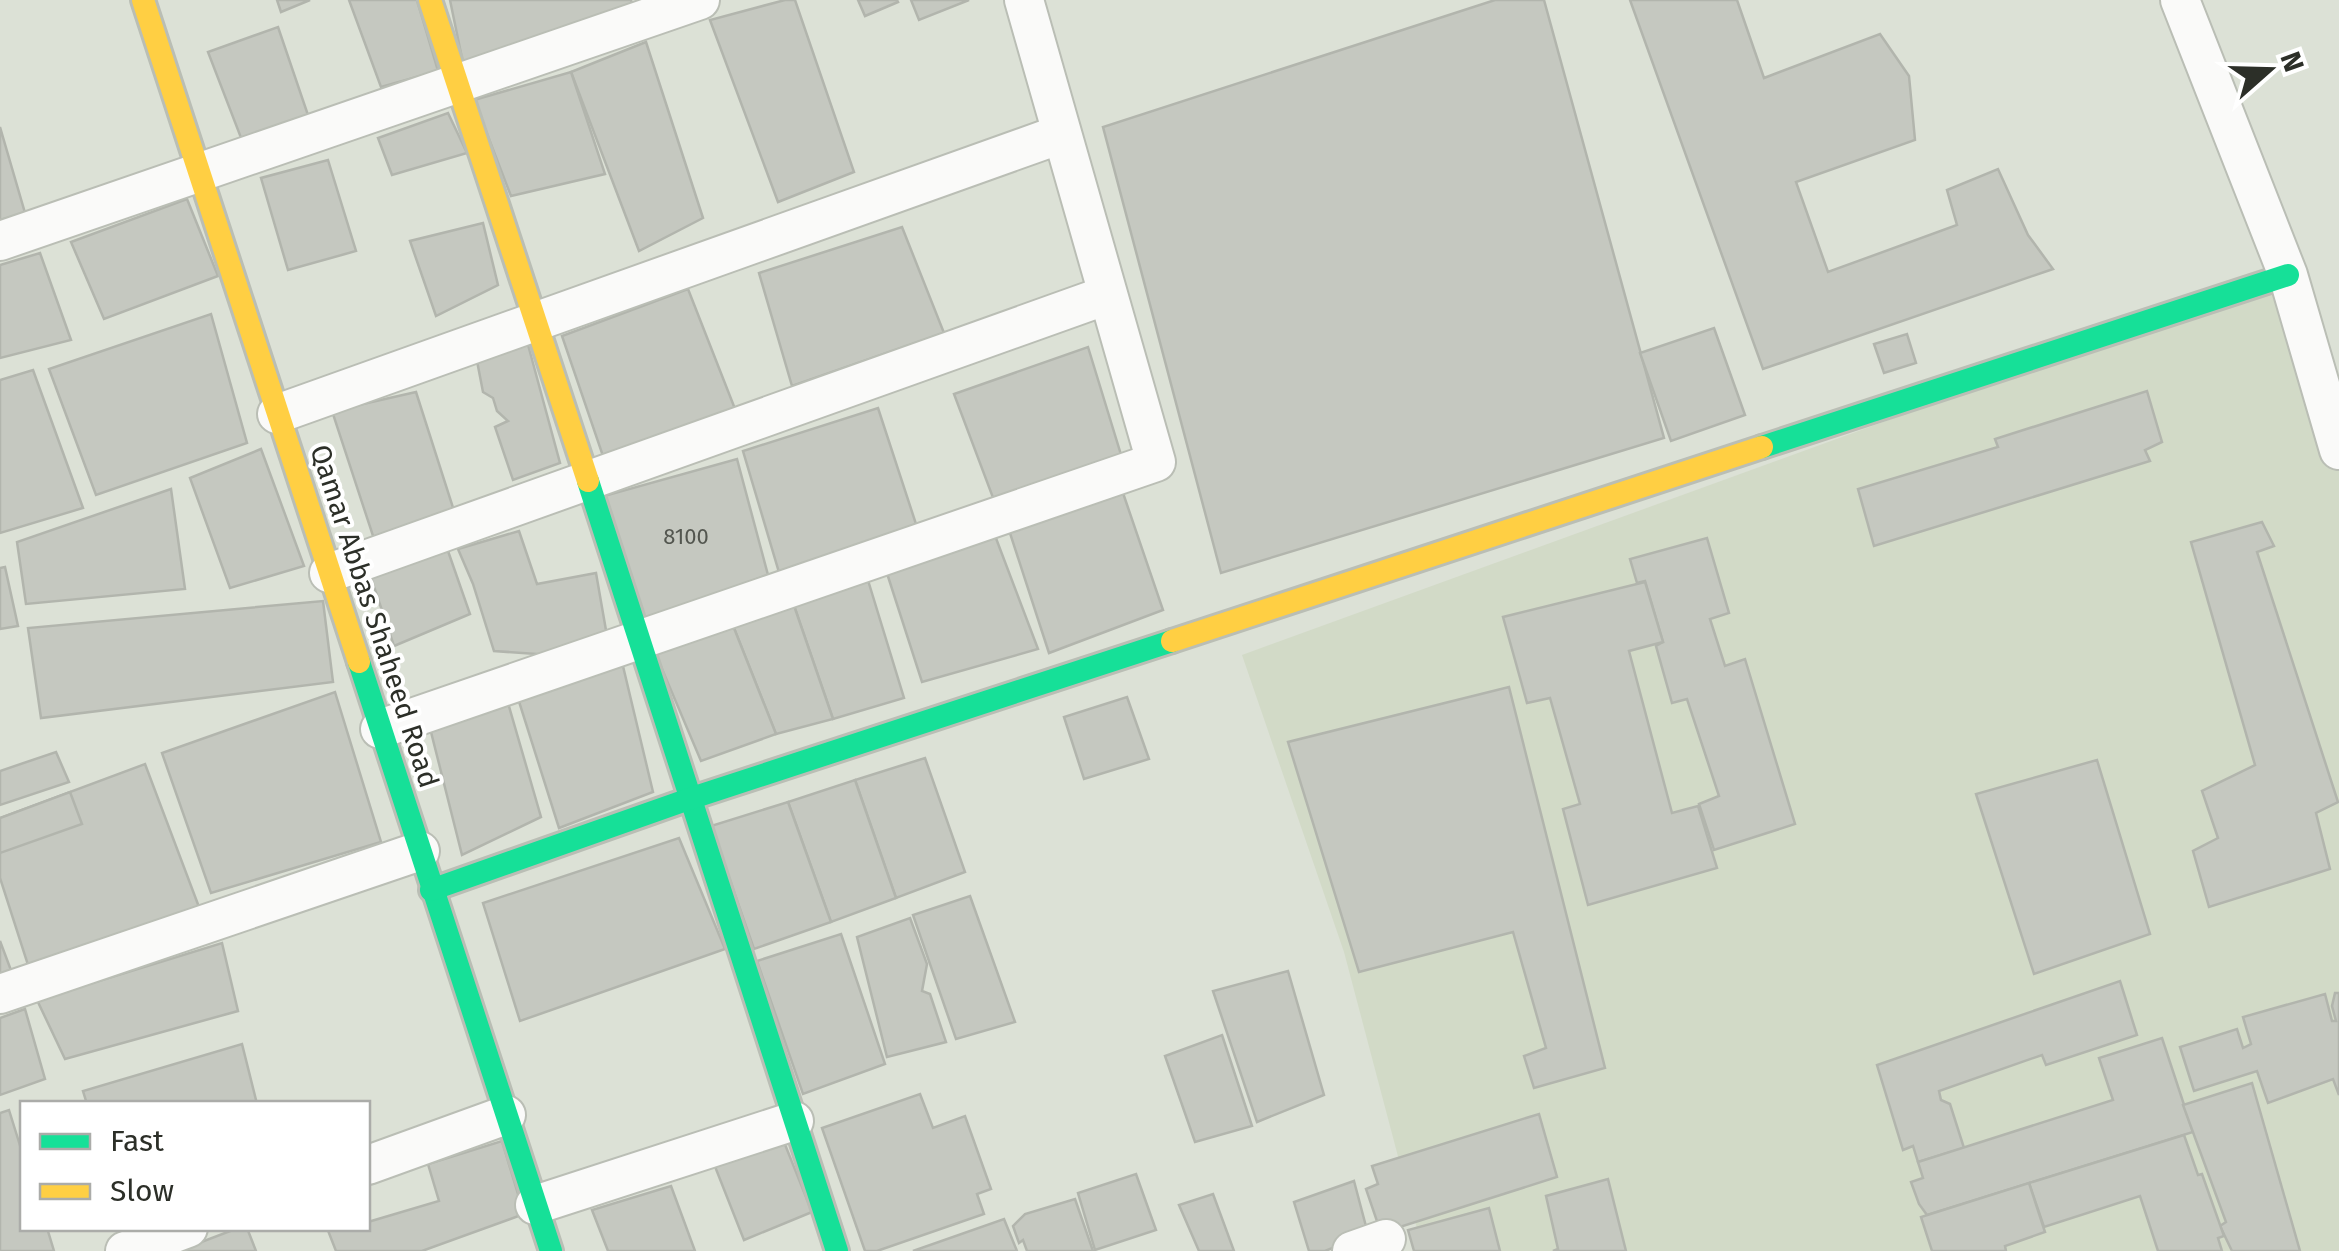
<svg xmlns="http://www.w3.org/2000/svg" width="2339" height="1251" viewBox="0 0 2339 1251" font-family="'Fira Sans',sans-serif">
  <rect width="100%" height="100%" fill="#dce1d6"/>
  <polygon fill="#d2dac7" points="2288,275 2339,450 2339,1251 1423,1251 1344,952 1242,655"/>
  <g fill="#c5c8c0" stroke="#b2b5ad" stroke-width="2.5">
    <polygon points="277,0 310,0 281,12"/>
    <polygon points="349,0 417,0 438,71 381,87"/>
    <polygon points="450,0 631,0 632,4 463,63"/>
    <polygon points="785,0 795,0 854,172 778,202 710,20"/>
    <polygon points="858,0 897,0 898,2 865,16"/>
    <polygon points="911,0 969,0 919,20"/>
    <polygon points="1495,0 1544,0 1664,438 1221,573 1103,127"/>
    <polygon points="1630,0 1737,0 1764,78 1880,34 1909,76 1915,140 1796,182 1828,272 1957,225 1947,190 1998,169 2028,235 2053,269 1763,369"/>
    <polygon points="278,27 309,118 243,143 208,52"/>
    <polygon points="646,42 703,218 639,251 571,72"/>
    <polygon points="571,72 605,174 511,196 474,100"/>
    <polygon points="448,113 467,153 392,175 378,138"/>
    <polygon points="0,127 25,213 0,220"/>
    <polygon points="328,160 356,251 288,270 261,178"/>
    <polygon points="187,199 218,276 104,319 71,242"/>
    <polygon points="483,223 498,285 436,316 410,241"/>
    <polygon points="902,227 944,333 792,386 759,273"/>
    <polygon points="40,253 71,340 0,358 0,265"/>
    <polygon points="688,289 737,414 605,462 562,336"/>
    <polygon points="211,314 247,443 96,495 49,369"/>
    <polygon points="1714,328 1745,415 1671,441 1640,353"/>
    <polygon points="1907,334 1916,363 1884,373 1874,344"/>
    <polygon points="527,341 560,463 513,480 495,427 508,421 497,411 493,398 483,392 477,361"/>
    <polygon points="1088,347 1122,458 995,503 954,394"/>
    <polygon points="33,370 83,508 0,533 0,380"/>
    <polygon points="2147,391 2162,442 2145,450 2150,461 1874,546 1858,489 1998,447 1995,439"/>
    <polygon points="416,392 456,517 375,542 332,411"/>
    <polygon points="878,408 916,524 781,579 743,451"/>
    <polygon points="261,449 304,566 230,588 190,478"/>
    <polygon points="737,459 768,575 638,622 604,496"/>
    <polygon points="171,489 185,589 26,604 17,542"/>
    <polygon points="1123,493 1163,610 1049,653 1009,530"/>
    <polygon points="2262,522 2274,546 2257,552 2338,802 2316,813 2330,869 2209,907 2193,851 2218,838 2202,791 2255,765 2191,542"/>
    <polygon points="519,531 537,584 596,573 607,636 551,655 494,651 473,584 458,549"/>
    <polygon points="994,533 1038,649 922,682 884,564"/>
    <polygon points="1707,538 1729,613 1710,619 1725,666 1745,659 1795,824 1714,850 1699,804 1719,796 1687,699 1672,703 1656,646 1663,642 1645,581 1637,583 1630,559"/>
    <polygon points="448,551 470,614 394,646 370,575"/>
    <polygon points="5,567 18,626 0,629 0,568"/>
    <polygon points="867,577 904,698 833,719 790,594"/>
    <polygon points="1645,582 1663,642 1629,651 1672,813 1698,806 1717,868 1588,905 1563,809 1580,804 1550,698 1527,703 1503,617"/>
    <polygon points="790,594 833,719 776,734 730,618"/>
    <polygon points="323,601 333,682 41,718 28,628"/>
    <polygon points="730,618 776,734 701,761 651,643"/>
    <polygon points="622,662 653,792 559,828 516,692"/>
    <polygon points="1509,687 1605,1068 1534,1088 1524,1056 1546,1048 1513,932 1359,972 1288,742"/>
    <polygon points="335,692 381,842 211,893 162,753"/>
    <polygon points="506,696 541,817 462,855 430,728"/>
    <polygon points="1127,697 1149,759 1084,779 1064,717"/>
    <polygon points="56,752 69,782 0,805 0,771"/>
    <polygon points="925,758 965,872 896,898 855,780"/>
    <polygon points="2097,760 2150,934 2034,974 1976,794"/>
    <polygon points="145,764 199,907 28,965 0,878 0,818"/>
    <polygon points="855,780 896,898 831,922 788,802"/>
    <polygon points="70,792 82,824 0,853 0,818"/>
    <polygon points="788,802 831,922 754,949 711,826"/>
    <polygon points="679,838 725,949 520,1021 483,903"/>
    <polygon points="970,896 1015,1022 956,1039 913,915"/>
    <polygon points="910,918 927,964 922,991 930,994 946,1042 887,1057 857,937"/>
    <polygon points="841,934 885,1064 803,1094 757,961"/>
    <polygon points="0,941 12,973 0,977"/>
    <polygon points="222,943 238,1011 65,1059 37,1000"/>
    <polygon points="1288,971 1324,1095 1257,1122 1213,991"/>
    <polygon points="2120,981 2137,1035 2046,1065 2042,1055 1939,1091 1941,1100 1950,1104 1964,1148 1918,1162 1913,1146 1903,1150 1877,1065"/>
    <polygon points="2335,993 2339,993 2339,1095 2333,1079 2268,1103 2257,1071 2194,1091 2180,1047 2237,1029 2243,1048 2251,1044 2243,1017 2325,994 2332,1021 2336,1021 2332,1006"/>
    <polygon points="25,1009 45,1079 0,1095 0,1018"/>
    <polygon points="1222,1035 1252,1126 1195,1142 1165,1056"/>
    <polygon points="2162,1038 2193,1132 1927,1215 1919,1204 1911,1182 1923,1178 1918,1162 2113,1100 2099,1058"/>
    <polygon points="242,1044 257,1104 87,1104 83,1091"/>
    <polygon points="2252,1083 2300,1251 2232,1251 2220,1226 2226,1222 2183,1105"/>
    <polygon points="920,1094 933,1128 965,1116 991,1189 977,1194 984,1214 877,1251 865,1251 822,1128"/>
    <polygon points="9,1110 22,1152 22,1228 47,1228 54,1251 0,1251 0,1113"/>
    <polygon points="1539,1114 1557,1177 1381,1233 1366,1189 1378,1184 1372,1166"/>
    <polygon points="2184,1135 2198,1175 2202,1174 2224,1236 2218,1238 2222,1251 2158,1251 2140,1196 2044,1227 2029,1183"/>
    <polygon points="782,1137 812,1212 744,1240 714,1164"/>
    <polygon points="502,1141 524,1214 422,1251 336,1251 327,1228 368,1228 368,1222 439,1201 428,1164"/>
    <polygon points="1136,1174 1156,1230 1095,1250 1078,1193"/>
    <polygon points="1608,1179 1626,1251 1553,1251 1558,1249 1546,1196"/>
    <polygon points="1354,1181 1368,1234 1325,1251 1309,1251 1294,1202"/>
    <polygon points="2029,1183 2045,1232 2005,1246 2006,1251 1932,1251 1921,1217"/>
    <polygon points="671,1186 695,1251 608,1251 592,1210"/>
    <polygon points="1213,1194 1234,1251 1199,1251 1179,1205"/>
    <polygon points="1075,1199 1093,1251 1027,1251 1023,1240 1019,1243 1013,1226 1025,1214"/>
    <polygon points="1489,1208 1500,1251 1414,1251 1408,1230"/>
    <polygon points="1004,1219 1017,1251 913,1251"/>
    <polygon points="238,1228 247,1228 256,1251 178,1251"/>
  </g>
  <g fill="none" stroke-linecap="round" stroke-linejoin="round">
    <g stroke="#babeb5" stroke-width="42">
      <g id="street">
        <polyline points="2180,0 2288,275 2339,450"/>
        <polyline points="0,241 700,0"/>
        <polyline points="277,414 1061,134"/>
        <polyline points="329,573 1107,295"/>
        <polyline points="380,729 1156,462 1024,0"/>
        <polyline points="0,994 420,851"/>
        <polyline points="368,1165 506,1115"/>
        <polyline points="535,1205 794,1121"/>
        <polyline points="125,1251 188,1228"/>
        <polyline points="1352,1251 1386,1239"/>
      </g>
    </g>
    <g stroke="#babeb5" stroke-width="28">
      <g id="fast">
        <polyline points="1762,447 2288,275"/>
        <polyline points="588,481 837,1251"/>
        <polyline points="359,662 551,1251"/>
        <polyline points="431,890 692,798 1172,641"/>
      </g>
    </g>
    <g stroke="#babeb5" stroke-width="28">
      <g id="slow">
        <polyline points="143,0 359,662"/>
        <polyline points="430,0 588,481"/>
        <polyline points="1172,641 1762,447"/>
      </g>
    </g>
    <use href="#street" stroke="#fafaf9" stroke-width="38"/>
    <use href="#fast" stroke="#16e098" stroke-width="22"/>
    <use href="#slow" stroke="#ffcf43" stroke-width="22"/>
  </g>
  <g text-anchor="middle" stroke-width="8" stroke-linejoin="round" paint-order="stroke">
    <g font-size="22" fill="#53564f">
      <text x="686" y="544">8100</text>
    </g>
    <g font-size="28" fill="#2c2f28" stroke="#fff">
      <text transform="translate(375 616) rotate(72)" y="10">Qamar Abbas Shaheed Road</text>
    </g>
  </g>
  <rect x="20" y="1101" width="350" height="130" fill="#ffffff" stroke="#abaca9" stroke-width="2.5"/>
  <rect x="40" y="1134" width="50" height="15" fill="#16e098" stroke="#abaca9" stroke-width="2.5"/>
  <text x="110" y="1151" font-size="30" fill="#2c2f28">Fast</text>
  <rect x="40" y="1184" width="50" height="15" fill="#ffcf43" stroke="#abaca9" stroke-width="2.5"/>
  <text x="110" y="1201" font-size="30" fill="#2c2f28">Slow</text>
  <g transform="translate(2269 70) rotate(70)" stroke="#ffffff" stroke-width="8" paint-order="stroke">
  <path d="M0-8L18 38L0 25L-18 38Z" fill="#2c2f28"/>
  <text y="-15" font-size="28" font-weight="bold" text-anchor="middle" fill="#2c2f28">N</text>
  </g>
</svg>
